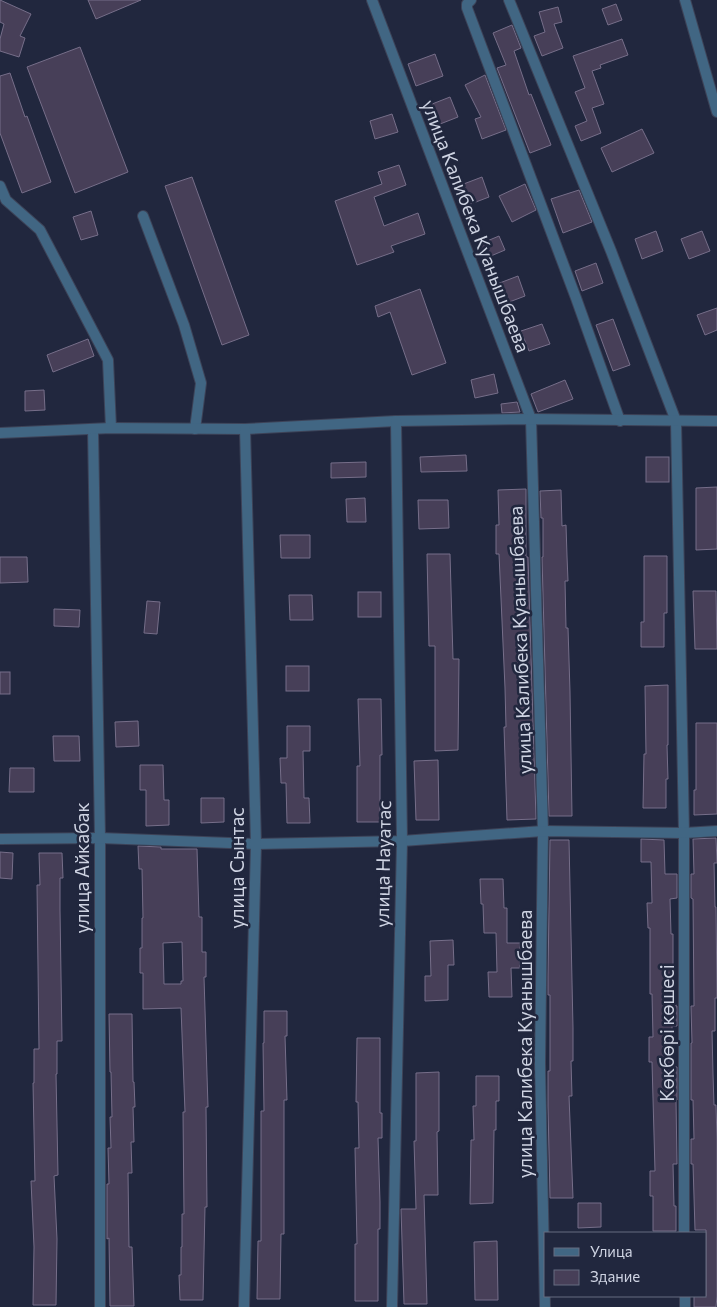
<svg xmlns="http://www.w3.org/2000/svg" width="717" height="1307" viewBox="0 0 717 1307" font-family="Commissioner,sans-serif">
  <rect width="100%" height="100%" fill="#21273e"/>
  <g fill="#473f58" stroke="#766e89" fill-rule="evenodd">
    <polygon points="0,0 31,14 20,36 25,38 19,57 0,51 0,39 4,24 0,22"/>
    <polygon points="88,0 141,0 96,19"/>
    <polygon points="616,4 622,20 608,25 602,9"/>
    <polygon points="558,7 562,22 554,24 563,48 542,56 534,36 545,32 539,12"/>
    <polygon points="512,25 521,48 514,51 529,95 531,94 551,145 530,153 497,68 506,65 493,33"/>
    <polygon points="622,39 628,55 600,65 601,68 592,71 604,104 592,108 601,133 581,141 575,126 587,121 575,92 585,88 573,56"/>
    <polygon points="80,47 128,172 75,193 27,67"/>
    <polygon points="435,54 443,76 416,86 408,64"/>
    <polygon points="10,73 25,117 27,116 51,182 22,193 0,133 0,76"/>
    <polygon points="485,75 506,130 482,139 475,119 481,117 465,85"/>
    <polygon points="450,97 458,117 435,126 427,106"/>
    <polygon points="392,114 398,132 375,139 370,121"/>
    <polygon points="642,129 654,153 612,172 601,148"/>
    <polygon points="399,165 406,185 374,197 384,226 418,213 425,234 391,246 394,252 357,265 335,201 382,184 378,172"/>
    <polygon points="192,177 249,335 222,345 165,186"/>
    <polygon points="482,177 489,197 468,205 461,185"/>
    <polygon points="525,184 536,210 512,222 499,196"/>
    <polygon points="579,190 592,222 563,233 551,199"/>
    <polygon points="91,211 98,235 81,240 73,217"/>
    <polygon points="656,231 663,251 642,259 635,239"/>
    <polygon points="702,231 710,251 689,259 681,239"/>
    <polygon points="499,236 505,250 486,258 480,244"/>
    <polygon points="596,263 603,283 582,291 575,271"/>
    <polygon points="518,276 525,296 504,304 497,284"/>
    <polygon points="420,289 446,363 412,375 390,312 378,317 375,306"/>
    <polygon points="717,308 717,330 705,335 697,315"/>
    <polygon points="613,319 630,365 613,371 596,325"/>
    <polygon points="542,324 550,344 529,351 521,331"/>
    <polygon points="88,339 94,356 53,372 47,355"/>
    <polygon points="494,374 498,393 475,398 471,380"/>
    <polygon points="565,380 573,399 538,412 531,394"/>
    <polygon points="44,390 45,410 25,411 25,391"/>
    <polygon points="517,402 520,412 502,413 501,404"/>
    <polygon points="466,455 467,471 421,472 420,457"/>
    <rect x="646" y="457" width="23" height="25"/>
    <polygon points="366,462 366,477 331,478 331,463"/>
    <polygon points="717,487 717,549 696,550 696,488"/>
    <polygon points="526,489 526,557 528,557 536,819 507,820 504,727 506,727 505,688 499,554 496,554 496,525 499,525 498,490"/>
    <polygon points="561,490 562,526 566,525 567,556 568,581 565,581 566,628 568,628 570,692 572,816 549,816 542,557 543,557 543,518 541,518 540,491"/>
    <polygon points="365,498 366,522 347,522 346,499"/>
    <polygon points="418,500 448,500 449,528 419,529"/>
    <polygon points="280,535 310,535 310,558 281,558"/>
    <polygon points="427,554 450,554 453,659 459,659 458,750 435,751 435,646 429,646"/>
    <polygon points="644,556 667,556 667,613 664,613 664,647 641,647 641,622 644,622"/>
    <polygon points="0,557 27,557 28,582 0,583"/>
    <polygon points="693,591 716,591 717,649 695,649"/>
    <rect x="358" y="592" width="23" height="25"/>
    <polygon points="289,595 312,595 313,620 290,620"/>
    <polygon points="147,601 160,602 157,634 144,633"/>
    <polygon points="54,609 80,610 79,627 54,626"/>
    <rect x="286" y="666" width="23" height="25"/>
    <rect x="0" y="672" width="10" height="22"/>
    <polygon points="668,685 668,745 667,745 668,779 666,779 666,808 643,808 644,754 646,754 645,686"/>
    <polygon points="358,699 381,699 382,755 380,755 380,822 357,822 357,766 360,766"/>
    <polygon points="138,721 139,746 116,747 115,722"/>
    <polygon points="696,723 717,723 717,814 694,815 694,790 696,790"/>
    <polygon points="287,726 310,726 310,751 303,751 304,798 309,798 310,823 287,823 286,783 281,783 280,758 287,758"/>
    <polygon points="53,736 79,736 80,761 54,761"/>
    <polygon points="438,760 439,820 416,820 414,761"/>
    <polygon points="140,765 163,765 164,800 169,800 169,825 146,826 146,790 140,790"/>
    <polygon points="10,768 34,768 34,792 9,792"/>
    <polygon points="201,798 224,798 224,822 201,823"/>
    <polygon points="716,838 717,863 714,863 715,907 716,907 717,998 715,998 715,1031 712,1031 713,1074 714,1105 716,1105 717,1140 717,1296 716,1307 694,1307 694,1296 706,1296 706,1230 695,1230 693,1164 691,1164 691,1139 694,1139 693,1100 691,1100 691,1043 692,1043 691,1006 694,1006 693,899 691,898 691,874 694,874 693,839"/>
    <polygon points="641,839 664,840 665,874 677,874 677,898 670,899 671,934 673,934 673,1001 675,1001 676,1006 677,1006 677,1026 672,1026 672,1067 677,1067 677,1100 676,1100 677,1164 673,1164 674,1206 676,1206 676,1231 653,1231 653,1196 650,1196 650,1171 655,1171 652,1062 649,1062 649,1037 653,1037 652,994 650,994 650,928 648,928 647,903 652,903 651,862 641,862"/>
    <polygon points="550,840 569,840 573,1028 573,1061 571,1061 572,1096 569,1096 573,1198 550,1198 548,1106 548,1071 550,1071 550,995 548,995 548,976"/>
    <path d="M 138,846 L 161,847 L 161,849 L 197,849 L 199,917 L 202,917 L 202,952 L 206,952 L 206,977 L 204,977 L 208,1107 L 206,1107 L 207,1207 L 205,1207 L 203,1300 L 180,1300 L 179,1275 L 181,1275 L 181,1247 L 182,1247 L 182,1214 L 184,1214 L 183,1112 L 185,1112 L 181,1008 L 143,1009 L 143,973 L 140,973 L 140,948 L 142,948 L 142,918 L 143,918 L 142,869 L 139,869 ZM 182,942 L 183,981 L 181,981 L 181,984 L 164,984 L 163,943 Z"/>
    <polygon points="0,852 13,853 12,879 0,878"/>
    <polygon points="39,853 62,853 63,878 60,878 60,910 62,1041 57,1041 57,1074 56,1074 58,1175 54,1176 57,1239 56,1305 33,1305 34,1247 31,1181 35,1181 33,1083 34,1083 34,1049 39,1049 37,885 40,885"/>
    <polygon points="480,879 503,879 504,908 507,908 507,943 520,943 520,968 511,968 512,997 489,997 488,972 497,972 496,933 484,933 483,904 481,904"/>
    <polygon points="453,940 454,965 448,965 448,1000 425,1001 425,976 431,976 430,941"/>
    <polygon points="264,1011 287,1011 287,1036 285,1036 287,1100 284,1100 284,1234 281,1234 280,1299 257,1299 258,1241 261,1241 261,1111 264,1111 263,1043 264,1043"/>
    <polygon points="109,1014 132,1014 133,1082 134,1082 135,1107 133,1107 134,1142 131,1142 132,1173 128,1173 129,1247 132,1247 134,1306 110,1306 109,1238 107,1239 107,1184 109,1184 108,1148 111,1148 110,1117 112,1117 111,1072 110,1072"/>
    <polygon points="357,1038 380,1038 380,1113 382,1113 382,1138 378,1138 380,1202 380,1229 378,1229 378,1301 355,1301 355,1244 357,1244 355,1148 359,1148 358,1102 356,1102"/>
    <polygon points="439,1072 439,1131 437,1132 438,1195 424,1195 427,1304 404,1304 401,1209 416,1209 414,1141 416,1141 416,1073"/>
    <polygon points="476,1076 499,1076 499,1101 496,1101 496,1130 494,1130 493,1203 470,1204 471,1140 474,1140 473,1106 476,1106"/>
    <polygon points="578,1203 601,1203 601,1227 578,1228"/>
    <polygon points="497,1241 498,1300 475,1300 474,1242"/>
  </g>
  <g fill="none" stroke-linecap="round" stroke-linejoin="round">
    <g stroke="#3d4358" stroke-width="12">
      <g id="street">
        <polyline points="372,0 531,419 543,831 540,1063 545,1307"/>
        <polyline points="471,0 467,4 467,8 576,298 620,421"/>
        <polyline points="509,0 611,251 676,421 684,833 684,1233"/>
        <polyline points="685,0 717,112"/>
        <polyline points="0,186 6,200 40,230 108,360 111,428"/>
        <polyline points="143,216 184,325 201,383 195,429"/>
        <polyline points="93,429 100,838 100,1307"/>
        <polyline points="0,433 111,428 245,429 396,421 531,419 717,421"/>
        <polyline points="0,839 100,838 256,844 402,841 543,831 684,833 717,831"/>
        <polyline points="685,1296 685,1307"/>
        <polyline points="244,1307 256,844 245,429"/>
        <polyline points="392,1307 402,841 396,421"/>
      </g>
    </g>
    <use href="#street" stroke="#416683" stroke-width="10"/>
  </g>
  <g text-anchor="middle" stroke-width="5" stroke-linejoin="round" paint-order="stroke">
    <g font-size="19" fill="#ced3e2" stroke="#21273e">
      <text transform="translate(476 226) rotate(69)" y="7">улица Калибека Куанышбаева</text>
      <text transform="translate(520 640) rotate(-92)" y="7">улица Калибека Куанышбаева</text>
      <text transform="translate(383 864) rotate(-89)" y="7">улица Науатас</text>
      <text transform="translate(82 868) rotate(-90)" y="7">улица Айкабак</text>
      <text transform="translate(237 868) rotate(-90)" y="7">улица Сынтас</text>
      <text transform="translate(667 1033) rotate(-90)" y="7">Көкбөрі көшесі</text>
      <text transform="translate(525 1044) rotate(-90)" y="7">улица Калибека Куанышбаева</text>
    </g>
  </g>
  <rect x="544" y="1232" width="162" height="65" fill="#21273e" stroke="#666c80"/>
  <rect x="554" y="1248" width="25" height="8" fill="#416683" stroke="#666c80"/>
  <text x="590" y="1257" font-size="15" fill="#ced3e2">Улица</text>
  <rect x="554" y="1270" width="25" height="15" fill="#473f58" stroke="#666c80"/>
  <text x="590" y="1282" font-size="15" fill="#ced3e2">Здание</text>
</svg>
